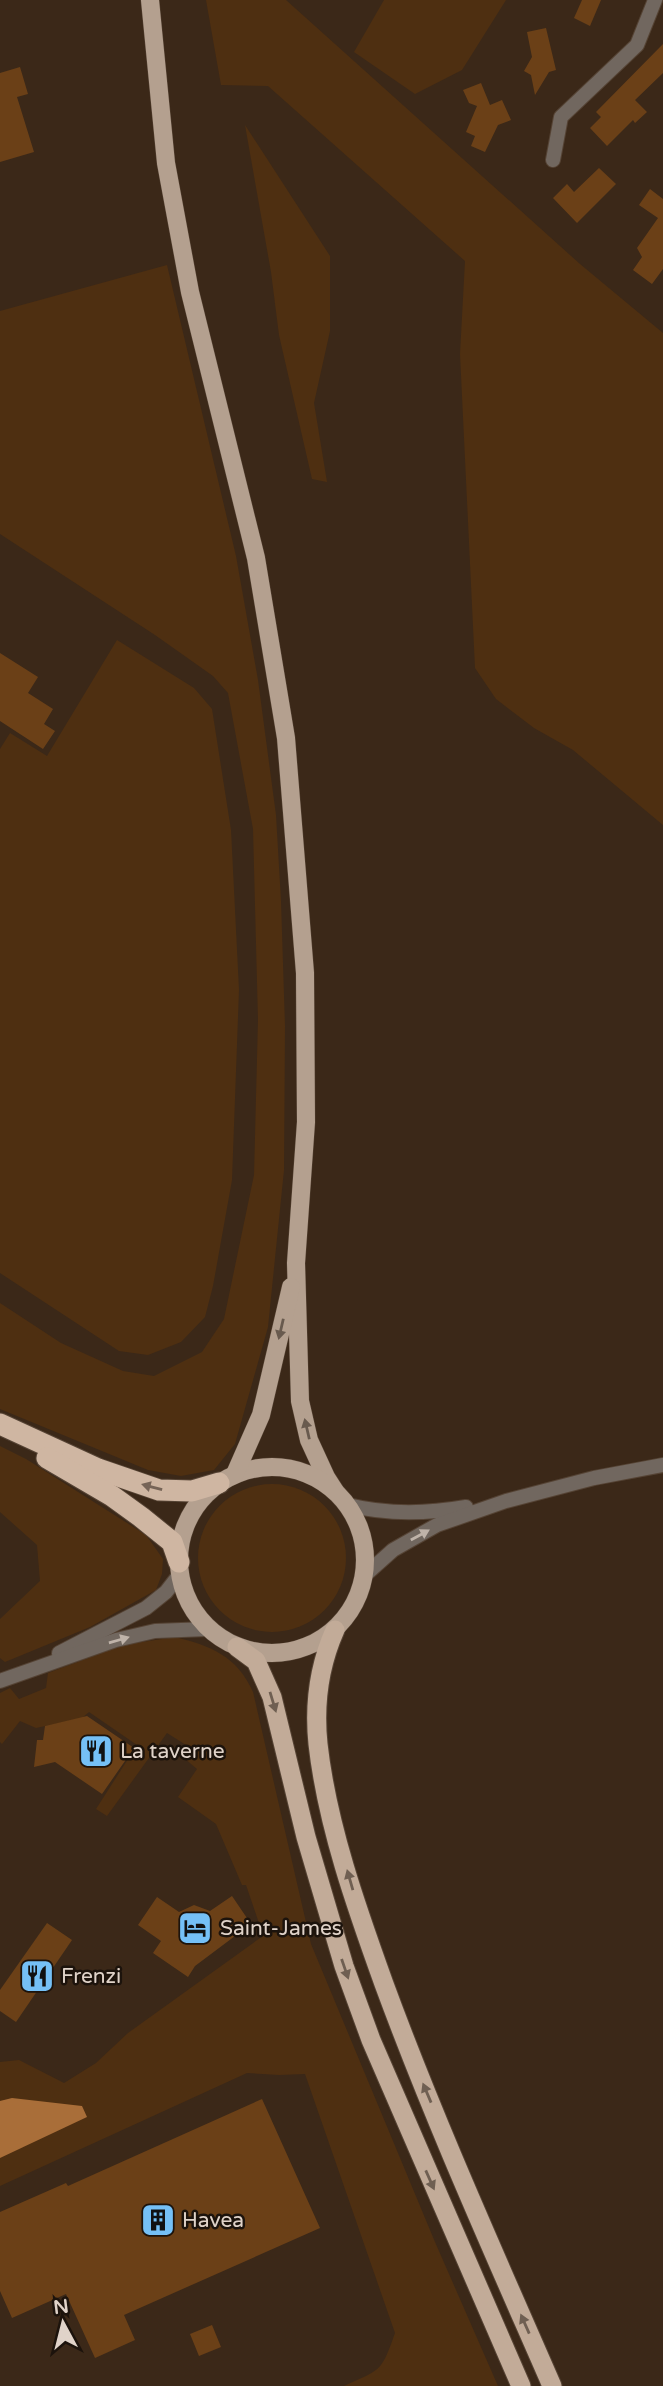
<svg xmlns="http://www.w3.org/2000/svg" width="663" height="2386" viewBox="0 0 663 2386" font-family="'Varela Round',sans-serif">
  <rect width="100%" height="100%" fill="#3b2818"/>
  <g fill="#4e2f11">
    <polygon points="206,0 286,0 580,264 663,333 663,825 573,750 534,728 496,699 475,668 460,354 465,261 268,86 221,85"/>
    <polygon points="384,0 506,0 462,70 415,94 354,52"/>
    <polygon points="245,125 330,256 330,331 314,403 327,482 312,479 279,335 271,272"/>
    <polygon points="167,265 236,556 258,680 276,815 281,901 285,1026 284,1170 268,1327 235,1444 214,1470 181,1476 148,1470 0,1409 0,1303 61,1343 123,1371 154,1376 202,1352 224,1319 254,1175 258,1020 253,829 228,693 213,676 155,635 0,534 0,311"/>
    <polygon points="117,640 194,688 212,709 231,830 239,990 232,1180 213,1286 205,1317 181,1342 148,1355 119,1351 0,1273 0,749 10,733 47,756"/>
    <polygon points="0,1446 26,1459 146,1535 163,1559 162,1574 156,1590 90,1627 5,1662 0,1658 0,1619 40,1581 37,1545 0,1512"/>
    <circle cx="272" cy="1558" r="74"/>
    <path d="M 175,1637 C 211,1646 237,1656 253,1692 L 311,1944 L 435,2242 L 498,2386 L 344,2386 C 381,2369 381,2373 395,2333 L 305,2074 L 279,2075 L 247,2073 L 0,2186 L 0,2062 L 19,2060 L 64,2083 L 96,2063 L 128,2033 L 260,1938 L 261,1929 L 246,1885 L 242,1885 L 216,1824 L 178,1797 L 197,1769 L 184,1758 L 186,1745 L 167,1733 L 107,1816 L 96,1809 L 137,1745 L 89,1712 L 82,1718 L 36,1728 L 20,1721 L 2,1744 L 0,1742 L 0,1693 L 10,1688 L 19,1699 L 46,1688 L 48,1673 L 123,1645 Z"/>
  </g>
  <polygon fill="#a96e39" points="12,2098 82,2106 87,2117 0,2158 0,2101"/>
  <g fill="#6b4017">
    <polygon points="582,0 601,0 590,26 574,18"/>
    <polygon points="546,28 556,70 549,72 535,95 531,75 524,71 532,57 527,32"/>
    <polygon points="663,44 663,73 635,100 647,112 635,123 633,120 607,146 590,128 601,117 596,112"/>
    <polygon points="20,67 28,94 17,97 34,152 0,162 0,73"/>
    <polygon points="481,83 490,105 502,100 511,120 498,125 485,152 471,146 475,136 466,132 477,106 469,103 463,90"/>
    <polygon points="599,168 616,184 577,223 553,198 567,184 574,192"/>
    <polygon points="650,189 663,199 663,269 652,284 633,270 642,257 637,248 658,218 639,205"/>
    <polygon points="0,653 38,677 28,693 53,709 44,724 55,731 43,749 0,721"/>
    <polygon points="87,1716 134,1748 102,1794 55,1762 34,1767 37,1740 43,1740 45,1726"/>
    <polygon points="232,1896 251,1924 195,1966 188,1977 153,1953 161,1941 138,1925 157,1897 179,1912 194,1905 210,1911"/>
    <polygon points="47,1923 72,1940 16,2022 0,2011 0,1990"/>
    <polygon points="262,2099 320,2228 124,2315 135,2340 95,2358 66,2294 12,2318 0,2291 0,2212 66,2183 68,2186"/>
    <polygon points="212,2325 221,2347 199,2356 190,2334"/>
  </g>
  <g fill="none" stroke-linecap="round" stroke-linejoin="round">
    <g stroke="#554334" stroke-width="16">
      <g id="minor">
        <polyline points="553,160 561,117 637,45 655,0"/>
        <polyline points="59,1653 146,1608 166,1592 180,1574"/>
        <polyline points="0,1681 116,1640 155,1631 208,1629"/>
      </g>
    </g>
    <g stroke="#554334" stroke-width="16">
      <g id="tertiary">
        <path d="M 348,1505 C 388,1515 426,1514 466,1507"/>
        <polyline points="365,1575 393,1550 437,1525 506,1501 594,1478 663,1465"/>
      </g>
    </g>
    <g stroke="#554334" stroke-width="19">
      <g id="primary">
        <polyline points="150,0 166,163 190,292 256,558 286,738 305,973 306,1122 296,1263 300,1401 309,1440 326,1477 335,1491"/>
        <circle cx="272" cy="1560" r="93"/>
        <polyline points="235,1474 261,1415 291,1287"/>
      </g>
    </g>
    <g stroke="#554334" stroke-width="21">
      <g id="trunk">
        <path d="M 335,1630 C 319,1666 314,1705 318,1744 C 327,1825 357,1909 384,1984 C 434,2120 494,2253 552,2386"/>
        <polyline points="237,1647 256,1661 272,1697 306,1837 344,1966 371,2040 521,2386"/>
      </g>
    </g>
    <g stroke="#554334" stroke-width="23">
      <g id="motorway">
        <polyline points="0,1424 98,1469 159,1490 192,1491 219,1483"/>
        <polyline points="47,1458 112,1496 141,1517 172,1542 179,1562"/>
      </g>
    </g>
    <use href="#minor" stroke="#71675f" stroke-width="14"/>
    <use href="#tertiary" stroke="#71675f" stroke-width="14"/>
    <use href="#primary" stroke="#b4a08f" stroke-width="18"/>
    <use href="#trunk" stroke="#c2ab98" stroke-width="19"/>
    <use href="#motorway" stroke="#cfb6a2" stroke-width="21"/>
  </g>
  <defs><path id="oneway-solid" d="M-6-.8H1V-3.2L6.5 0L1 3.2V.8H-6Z" transform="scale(1.75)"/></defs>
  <g fill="#685a4e">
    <use href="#oneway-solid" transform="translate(281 1329) rotate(103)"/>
    <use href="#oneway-solid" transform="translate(307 1429) rotate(-103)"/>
  </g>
  <use fill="#766457" href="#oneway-solid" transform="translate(152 1487) rotate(-165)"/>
  <g fill="#bfb3a9">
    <use href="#oneway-solid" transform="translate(420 1535) rotate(-29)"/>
    <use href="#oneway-solid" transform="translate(119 1640) rotate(-16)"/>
  </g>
  <g fill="#6f5f52">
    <use href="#oneway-solid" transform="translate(273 1702) rotate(73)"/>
    <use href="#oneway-solid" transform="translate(350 1880) rotate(-106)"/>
    <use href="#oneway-solid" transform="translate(345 1969) rotate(71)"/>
    <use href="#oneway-solid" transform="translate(427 2093) rotate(-113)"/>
    <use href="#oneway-solid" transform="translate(430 2180) rotate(66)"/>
    <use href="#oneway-solid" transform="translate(525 2324) rotate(-114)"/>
  </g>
  <defs>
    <g id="restaurant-square" transform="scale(1.75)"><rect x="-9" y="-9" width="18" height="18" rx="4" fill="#75c0f6" stroke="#1c130c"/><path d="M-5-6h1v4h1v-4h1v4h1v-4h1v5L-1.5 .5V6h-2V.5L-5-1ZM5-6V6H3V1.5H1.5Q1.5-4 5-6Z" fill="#111"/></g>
    <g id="hotel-square" transform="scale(1.75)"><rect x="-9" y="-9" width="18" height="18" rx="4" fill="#75c0f6" stroke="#1c130c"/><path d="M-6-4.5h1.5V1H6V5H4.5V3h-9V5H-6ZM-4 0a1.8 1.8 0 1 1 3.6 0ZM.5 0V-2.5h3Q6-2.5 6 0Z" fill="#111"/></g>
    <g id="building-square" transform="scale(1.75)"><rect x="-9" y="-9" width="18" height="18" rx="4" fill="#75c0f6" stroke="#1c130c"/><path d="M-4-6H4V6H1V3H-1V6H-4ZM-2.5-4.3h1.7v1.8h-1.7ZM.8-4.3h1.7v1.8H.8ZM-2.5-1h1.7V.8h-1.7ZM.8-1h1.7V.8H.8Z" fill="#111"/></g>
  </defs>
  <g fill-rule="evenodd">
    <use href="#restaurant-square" x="96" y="1751"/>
    <use href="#hotel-square" x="195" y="1928"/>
    <use href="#restaurant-square" x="37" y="1976"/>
    <use href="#building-square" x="158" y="2220"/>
  </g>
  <g text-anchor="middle" stroke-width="5" stroke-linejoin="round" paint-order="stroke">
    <g font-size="21" fill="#e0d3c9" stroke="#1c130c" text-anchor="start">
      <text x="120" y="1758">La taverne</text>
      <text x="220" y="1935">Saint-James</text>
      <text x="61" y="1983">Frenzi</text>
      <text x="182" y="2227">Havea</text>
    </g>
  </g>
  <g transform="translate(63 2323) rotate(353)" stroke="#1c130c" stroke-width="5" paint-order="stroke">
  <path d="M0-5L12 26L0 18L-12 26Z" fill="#e0d3c9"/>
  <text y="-10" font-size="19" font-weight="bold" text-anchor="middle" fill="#e0d3c9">N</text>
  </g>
</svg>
